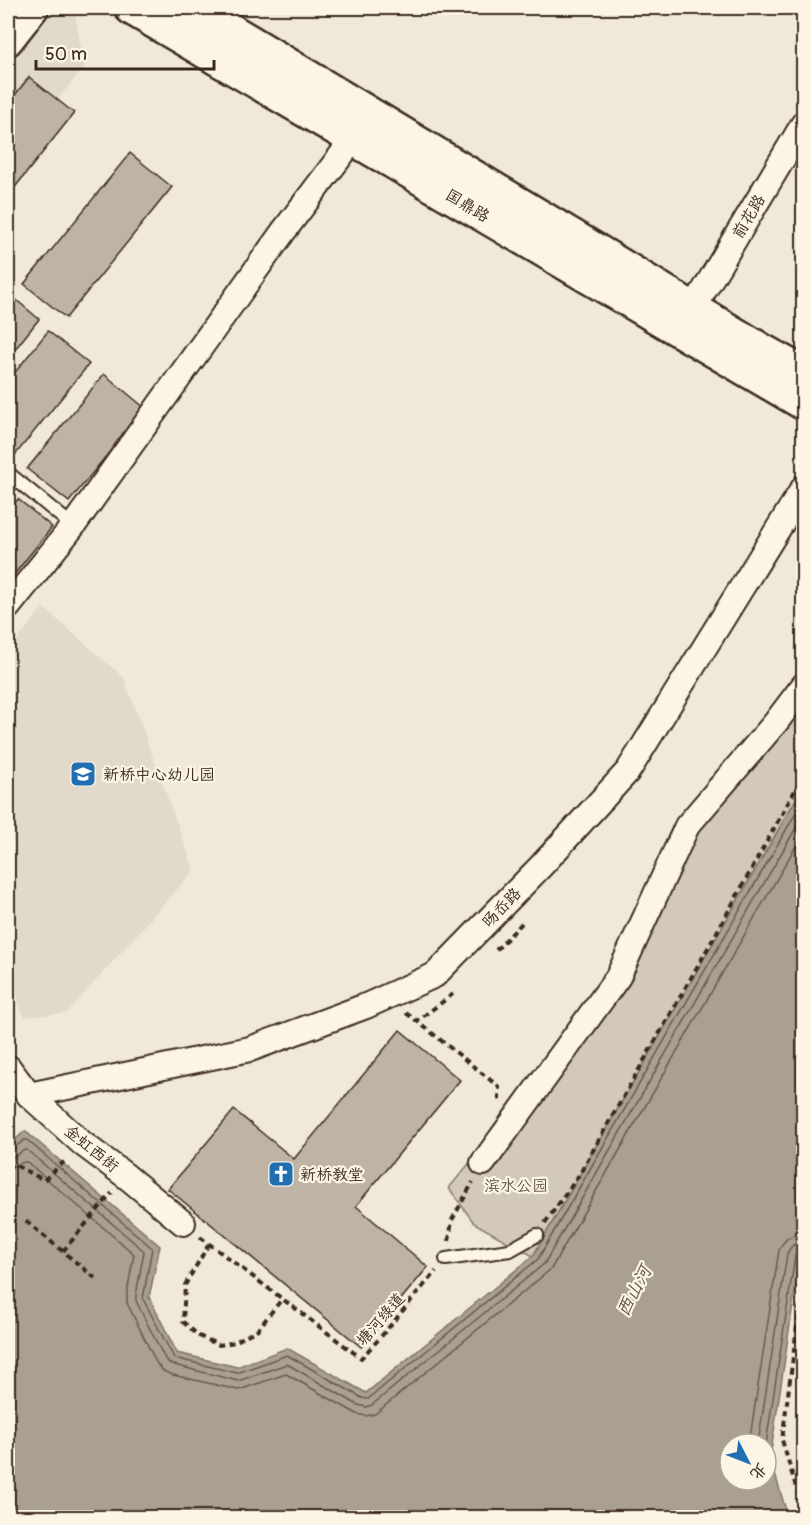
<svg xmlns="http://www.w3.org/2000/svg" width="811" height="1525" viewBox="0 0 811 1525" font-family="Pangolin,'LXGW WenKai TC',sans-serif">
  <rect width="100%" height="100%" fill="#f0e9d9"/>
  <filter id="ink" filterUnits="userSpaceOnUse"><feTurbulence type="fractalNoise" baseFrequency=".0167" numOctaves="2"/><feDisplacementMap in="SourceGraphic" scale="12" xChannelSelector="R" yChannelSelector="G"/><feConvolveMatrix kernelMatrix="1 2 1 2 8 2 1 2 1" color-interpolation-filters="sRGB"/></filter>
  <g filter="url(#ink)">
    <g fill="#e1d9c9">
      <polygon points="8,8 74,8 84,67 8,160"/>
      <polygon points="43,607 124,678 194,870 67,1013 24,1017 8,975 8,652"/>
    </g>
    <polygon fill="#d2c9ba" stroke="#867a6c" stroke-width="1.5" points="803,670 803,787 533,1256 474,1223 449,1188 548,1067 633,972 693,814"/>
    <path fill="#aaa091" stroke="#7e7163" stroke-width="1.5" fill-rule="evenodd" d="M 803,787 L 803,1237 L 770,1458 L 788,1517 L 8,1517 L 8,1146 L 25,1131 L 160,1246 L 149,1297 L 177,1353 L 237,1367 L 287,1348 L 366,1393 L 533,1256 ZM 730,1444 L 766,1444 L 766,1480 L 730,1480 Z"/>
    <g fill="none" stroke-linecap="round" stroke-linejoin="round">
      <g stroke="#67594c" stroke-width="1.5">
        <polyline points="8,1150 13,1149 24,1140 27,1140 152,1248 143,1299 174,1358 237,1373 287,1355 362,1398 368,1399 538,1259 804,799"/>
        <path d="M 8,1158 C 17,1158 21,1149 27,1150 L 144,1251 L 136,1295 L 136,1301 L 165,1359 L 170,1364 L 238,1381 L 287,1364 L 358,1405 L 366,1407 L 372,1405 L 544,1264 L 804,814"/>
        <path d="M 8,1167 C 15,1167 22,1161 27,1162 L 134,1254 L 127,1293 L 127,1303 L 157,1364 L 163,1371 L 173,1375 L 238,1390 L 245,1388 L 286,1374 L 357,1414 L 366,1416 L 375,1414 L 551,1269 L 804,832"/>
        <path d="M 749,1444 L 779,1250 C 784,1239 792,1233 804,1233"/>
        <path d="M 758,1444 L 787,1254 C 790,1246 795,1242 804,1242"/>
        <polyline points="766,1444 795,1256 798,1251 804,1250"/>
      </g>
    </g>
    <g fill="#beb3a4" stroke="#3b2a1e" stroke-width="1.5">
      <polygon points="29,77 74,113 8,196 8,104"/>
      <polygon points="130,153 172,187 66,318 24,284"/>
      <polygon points="8,293 39,319 8,358"/>
      <polygon points="48,331 89,364 11,460 8,457 8,381"/>
      <polygon points="104,374 145,408 69,502 27,469"/>
      <polygon points="18,499 52,527 8,582 8,512"/>
      <polygon points="400,1030 460,1080 356,1206 428,1267 361,1347 168,1189 234,1110 294,1159"/>
    </g>
    <g fill="none" stroke-linecap="round" stroke-linejoin="round">
      <g stroke="#3b2a1e" stroke-width="16">
        <g id="service">
          <polyline points="8,473 73,526"/>
          <polyline points="446,1259 510,1250 537,1235"/>
        </g>
      </g>
      <g stroke="#3b2a1e" stroke-width="28">
        <g id="minor">
          <polyline points="693,309 804,123"/>
          <polyline points="8,607 73,526 283,232 355,137"/>
          <polyline points="8,1067 29,1095 83,1144 126,1176 183,1223"/>
          <polyline points="29,1095 250,1049 366,1006 435,975 541,866 628,771 804,487"/>
          <polyline points="483,1163 618,977 687,826 776,722 804,685"/>
        </g>
      </g>
      <g stroke="#3b2a1e" stroke-width="33">
        <polyline id="tertiary" points="8,41 34,8"/>
      </g>
      <g stroke="#3b2a1e" stroke-width="38">
        <g id="secondary">
          <polyline points="132,8 804,403"/>
          <polyline points="193,8 764,352 804,374"/>
        </g>
      </g>
      <g stroke="#3b2a1e" stroke-width="4" stroke-dasharray="6 4.5" stroke-linecap="butt">
        <polyline points="496,950 522,923"/>
        <polyline points="453,994 417,1021 499,1087 499,1101"/>
        <polyline points="406,1013 417,1021"/>
        <polyline points="8,1169 13,1164 44,1180 66,1160"/>
        <polyline points="26,1221 95,1278"/>
        <polyline points="545,1223 579,1175 717,932 804,774"/>
        <polyline points="200,1237 361,1358 379,1339 436,1271"/>
        <polyline points="449,1241 452,1220 473,1182"/>
        <polyline points="209,1244 185,1285 183,1322 199,1336 219,1345 235,1342 258,1329 282,1299"/>
        <polyline points="63,1251 112,1193"/>
        <polyline points="804,1274 782,1440 804,1514"/>
      </g>
      <use href="#service" stroke="#fcf5e5" stroke-width="12"/>
      <use href="#minor" stroke="#fcf5e5" stroke-width="24"/>
      <use href="#tertiary" stroke="#fcf5e5" stroke-width="28"/>
      <use href="#secondary" stroke="#fcf5e5" stroke-width="33"/>
    </g>
  </g>
  <defs>
    <g id="school-square" transform="scale(1.35)"><rect x="-9" y="-9" width="18" height="18" rx="4" fill="#1f6fb2" stroke="#fcf5e5"/><path d="M0-5L7-2L0 1L-7-2ZM-4 1L0 2.5L4 1V4Q0 6-4 4Z" fill="#fff"/></g>
    <g id="church-square" transform="scale(1.35)"><rect x="-9" y="-9" width="18" height="18" rx="4" fill="#1f6fb2" stroke="#fcf5e5"/><path d="M-1.2-6h2.4v3.5h3.3v2.4h-3.3V6h-2.4V-.1h-3.3v-2.4h3.3Z" fill="#fff"/></g>
  </defs>
  <g fill-rule="evenodd">
    <use href="#school-square" x="83" y="774"/>
    <use href="#church-square" x="281" y="1174"/>
  </g>
  <g text-anchor="middle" stroke-width="4.5" stroke-linejoin="round" paint-order="stroke">
    <g font-size="16" fill="#3b2a1e" stroke="#fcf5e5">
      <text transform="translate(468 205) rotate(31)" y="6">国鼎路</text>
      <text transform="translate(748 216) rotate(-59)" y="6">前花路</text>
      <text transform="translate(501 907) rotate(-46)" y="6">旸岙路</text>
      <text transform="translate(92 1148) rotate(39)" y="6">金虹西街</text>
      <text transform="translate(380 1319) rotate(-49)" y="6">塘河绿道</text>
    </g>
    <g font-size="16" fill="#3b2a1e" stroke="#fcf5e5" text-anchor="start">
      <text x="103" y="780">新桥中心幼儿园</text>
      <text x="300" y="1180">新桥教堂</text>
    </g>
    <g font-size="16" fill="#615245" stroke="#fcf5e5">
      <text x="516" y="1191">滨水公园</text>
    </g>
    <g font-size="18" font-style="italic" fill="#625346" stroke="#fcf5e5">
      <text transform="translate(634 1291) rotate(-63)" y="6">西山河</text>
    </g>
  </g>
  <rect width="811" height="1525" fill="none" stroke="#fcf5e5" stroke-width="30"/>
  <rect x="15" y="15" width="781" height="1495" fill="none" stroke="#3b2a1e" stroke-width="2" filter="url(#ink)"/>
  <g transform="translate(748 1462) rotate(132)"><circle r="28" fill="#fcf5e5" stroke="#afa495" stroke-width="1.5"/>
  <path d="M0-4.5L10 22L0 15L-10 22Z" fill="#1f6fb2"/>
  <text y="-9" font-size="16" font-weight="bold" text-anchor="middle" fill="#3b2a1e">北</text>
  </g>
  <path d="M36 60v9h178v-9" fill="none" stroke="#3b2a1e" stroke-width="3"/>
  <text x="45" y="60" font-size="18" fill="#3b2a1e" stroke="#fcf5e5" stroke-width="4.5" paint-order="stroke">50 m</text>
</svg>
